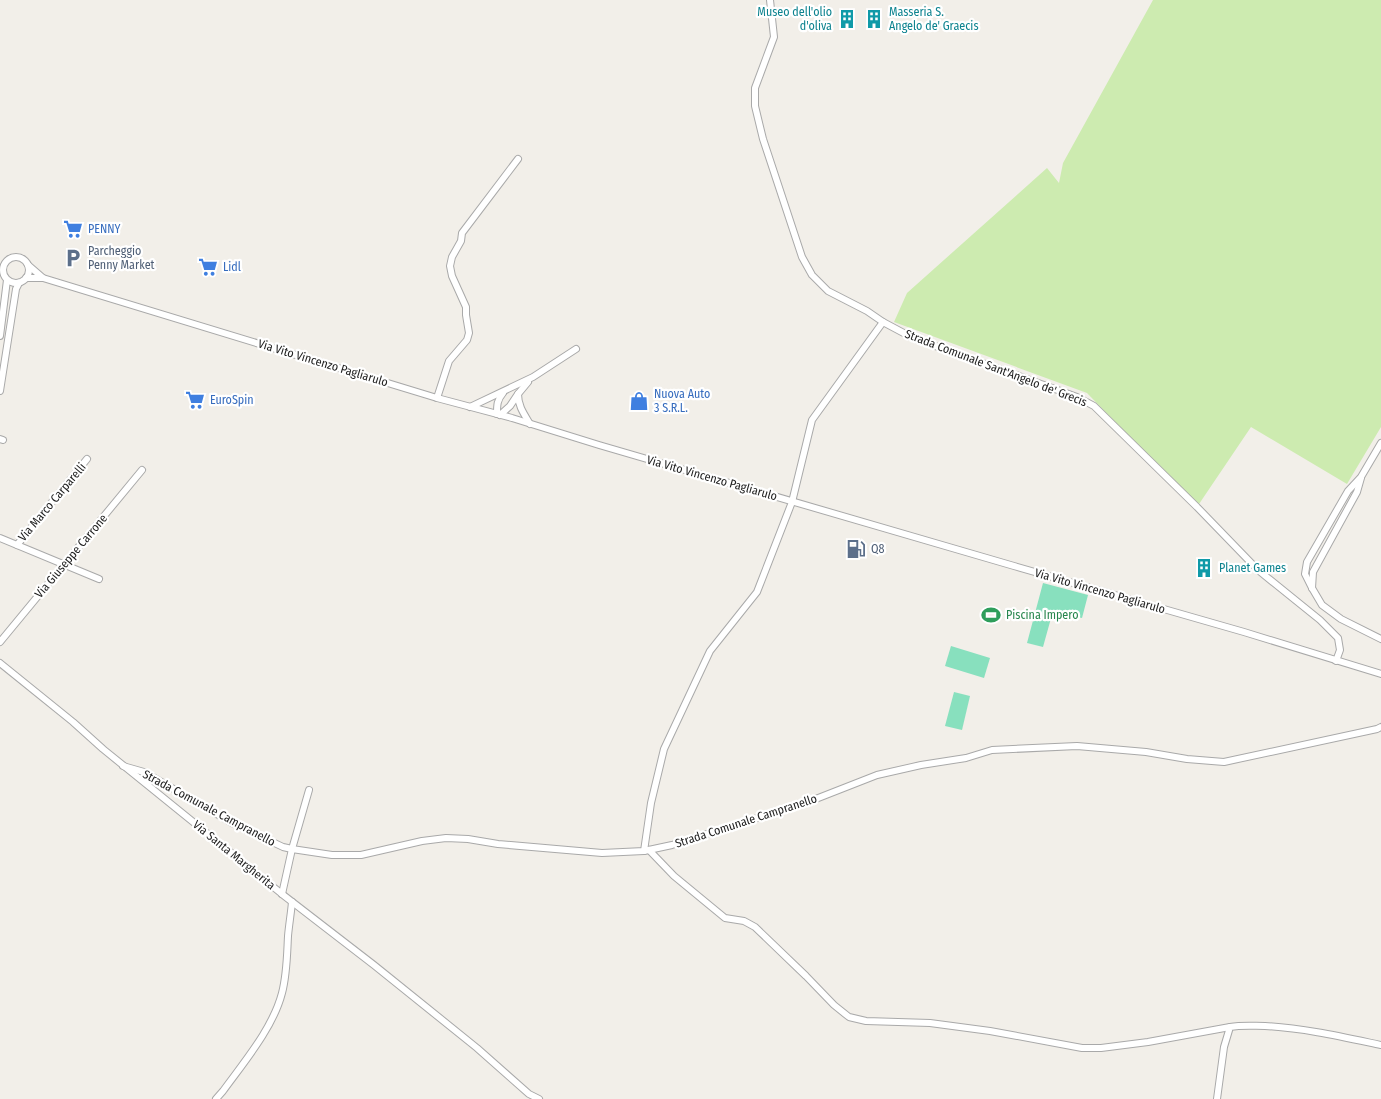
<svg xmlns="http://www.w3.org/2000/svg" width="1381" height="1099" viewBox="0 0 1381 1099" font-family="'Fira Sans Condensed',sans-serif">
  <rect width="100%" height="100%" fill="#f2efe9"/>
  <polygon fill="#cdebb0" points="1153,0 1381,0 1381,427 1347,484 1251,427 1197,507 1087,393 894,322 907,293 1047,168 1059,183 1063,163"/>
  <g fill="#88e0be">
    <polygon points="1043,583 1088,595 1082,618 1053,611 1043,647 1027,643"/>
    <polygon points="951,646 990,658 984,678 945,666"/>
    <polygon points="954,692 970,696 962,730 945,726"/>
  </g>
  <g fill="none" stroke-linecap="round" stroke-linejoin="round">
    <g stroke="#a9a9a9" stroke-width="8">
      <g id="minor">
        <polyline points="770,0 774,37 755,88 755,106 763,139 802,257 812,275 828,291 867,311 883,322 913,338 1077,397 1094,406 1197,507 1258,570 1320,620 1338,638 1340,650 1336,661"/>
        <circle cx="16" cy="270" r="13"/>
        <polyline points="26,278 43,278 28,265"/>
        <polyline points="43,278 437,398 512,418 599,445 1014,566 1244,632 1381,674"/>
        <polyline points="0,336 7,280"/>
        <path d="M 528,382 L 518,394 C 518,406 524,414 530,424"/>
        <polyline points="0,391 16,289 19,283"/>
        <polyline points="437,398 449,361 467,340 469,333 466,315 466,307 452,276 450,266 452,257 461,241 462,233 518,159"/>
        <polyline points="470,407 533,377 576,349"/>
        <path d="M 497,414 C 497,405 497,400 503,393"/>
        <polyline points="500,415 510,406 518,394"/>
        <polyline points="0,439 3,440"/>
        <polyline points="1381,443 1361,477 1348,491 1307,562 1305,574 1312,588 1322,605 1341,619 1381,639"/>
        <polyline points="0,538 99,579"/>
        <polyline points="17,545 87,459"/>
        <polyline points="1312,588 1313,572 1357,492 1361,478"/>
        <polyline points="0,642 142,470"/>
        <polyline points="0,663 73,722 103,749 282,894 374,965 477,1048 529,1094 539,1099"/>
        <polyline points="123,766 144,772 234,824 283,847 292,849 332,855 361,855 422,841 446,838 468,839 498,844 602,853 644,851 672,845 808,802 877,775 921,765 966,758 992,750 1077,746 1146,752 1187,759 1224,762 1377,729 1381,727"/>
        <polyline points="649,850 674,876 725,918 744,921 755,927 806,976 834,1005 849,1017 866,1021 930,1023 990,1031 1082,1048 1101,1048 1148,1042 1230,1027"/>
        <polyline points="644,851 651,803 664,749 710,651 757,592 792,502 812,420 883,322"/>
        <polyline points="282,894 292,849 309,790"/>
        <path d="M 216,1099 L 223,1091 C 244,1062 273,1028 282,993 C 287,974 287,955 288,936 C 289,925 291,913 292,902"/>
        <path d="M 1217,1099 L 1224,1047 L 1230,1027 C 1242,1025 1253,1026 1265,1026 C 1304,1028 1343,1037 1381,1045"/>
      </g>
    </g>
    <use href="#minor" stroke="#fff" stroke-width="6"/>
  </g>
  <defs>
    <g id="building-bare" transform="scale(1.5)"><path d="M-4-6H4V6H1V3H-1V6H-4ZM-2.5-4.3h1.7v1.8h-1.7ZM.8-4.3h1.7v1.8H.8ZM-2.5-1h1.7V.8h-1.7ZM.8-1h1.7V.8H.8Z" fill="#0f9aa8" stroke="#fff" stroke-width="2.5" paint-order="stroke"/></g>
    <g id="supermarket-bare" transform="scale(1.5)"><path d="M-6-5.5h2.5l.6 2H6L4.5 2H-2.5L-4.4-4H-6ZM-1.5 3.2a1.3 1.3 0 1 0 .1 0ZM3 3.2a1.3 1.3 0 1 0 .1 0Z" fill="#3f7fe0" stroke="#fff" stroke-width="2.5" paint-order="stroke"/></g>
    <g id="parking-bare" transform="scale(1.5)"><path d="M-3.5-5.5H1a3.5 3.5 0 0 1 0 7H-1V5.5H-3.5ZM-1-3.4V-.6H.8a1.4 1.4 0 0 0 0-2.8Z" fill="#5c6f8a" stroke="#fff" stroke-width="2.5" paint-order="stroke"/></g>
    <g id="shop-bare" transform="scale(1.5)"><path d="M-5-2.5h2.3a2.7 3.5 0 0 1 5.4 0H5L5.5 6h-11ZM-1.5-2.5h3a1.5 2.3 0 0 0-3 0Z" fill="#3f7fe0" stroke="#fff" stroke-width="2.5" paint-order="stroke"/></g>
    <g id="fuel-bare" transform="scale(1.5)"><path d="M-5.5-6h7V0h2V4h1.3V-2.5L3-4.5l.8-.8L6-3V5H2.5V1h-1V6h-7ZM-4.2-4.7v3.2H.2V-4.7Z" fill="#5c6f8a" stroke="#fff" stroke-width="2.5" paint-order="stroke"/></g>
    <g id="stadium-bare" transform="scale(1.5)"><path d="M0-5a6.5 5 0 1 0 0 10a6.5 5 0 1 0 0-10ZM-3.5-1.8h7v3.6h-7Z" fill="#2e9e5b" stroke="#fff" stroke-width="2.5" paint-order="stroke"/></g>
  </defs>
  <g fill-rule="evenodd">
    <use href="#building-bare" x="847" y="19"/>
    <use href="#building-bare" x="874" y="19"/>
    <use href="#supermarket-bare" x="73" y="229"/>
    <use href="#parking-bare" x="73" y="258"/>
    <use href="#supermarket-bare" x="208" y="267"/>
    <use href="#supermarket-bare" x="195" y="400"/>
    <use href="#shop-bare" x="639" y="401"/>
    <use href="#fuel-bare" x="856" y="549"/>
    <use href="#building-bare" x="1204" y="568"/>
    <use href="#stadium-bare" x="991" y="615"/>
  </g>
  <g text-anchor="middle" stroke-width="4.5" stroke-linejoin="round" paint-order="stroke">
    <g font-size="12" fill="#0d838f" stroke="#fff" text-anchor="start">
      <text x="832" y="16" text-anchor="end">Museo dell'olio<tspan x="832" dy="14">d'oliva</tspan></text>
      <text x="889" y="16">Masseria S.<tspan x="889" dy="14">Angelo de' Graecis</tspan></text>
      <text x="1219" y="572">Planet Games</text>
    </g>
    <g font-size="12" fill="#366cbe" stroke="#fff" text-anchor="start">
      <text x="88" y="233">PENNY</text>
      <text x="223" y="271">Lidl</text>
      <text x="654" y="398">Nuova Auto<tspan x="654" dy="14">3 S.R.L.</tspan></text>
      <text x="210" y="404">EuroSpin</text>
    </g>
    <g font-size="12" fill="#4e5e75" stroke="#fff" text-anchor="start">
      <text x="88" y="255">Parcheggio<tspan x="88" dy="14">Penny Market</tspan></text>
      <text x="871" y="553">Q8</text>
    </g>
    <g font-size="12" fill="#222" stroke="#fff">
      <text transform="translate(323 363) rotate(17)" y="4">Via Vito Vincenzo Pagliarulo</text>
      <text transform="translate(996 368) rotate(21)" y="4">Strada Comunale Sant'Angelo de' Grecis</text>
      <text transform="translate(712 478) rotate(16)" y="4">Via Vito Vincenzo Pagliarulo</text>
      <text transform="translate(52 502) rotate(-50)" y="4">Via Marco Carparelli</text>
      <text transform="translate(71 556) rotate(-50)" y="4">Via Giuseppe Carrone</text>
      <text transform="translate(1100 591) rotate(16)" y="4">Via Vito Vincenzo Pagliarulo</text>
      <text transform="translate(209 808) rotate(28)" y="4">Strada Comunale Campranello</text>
      <text transform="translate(746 821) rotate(-18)" y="4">Strada Comunale Campranello</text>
      <text transform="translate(234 855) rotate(39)" y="4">Via Santa Margherita</text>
    </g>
    <g font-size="12" fill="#27864d" stroke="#fff" text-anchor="start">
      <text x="1006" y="619">Piscina Impero</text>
    </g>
  </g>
</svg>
